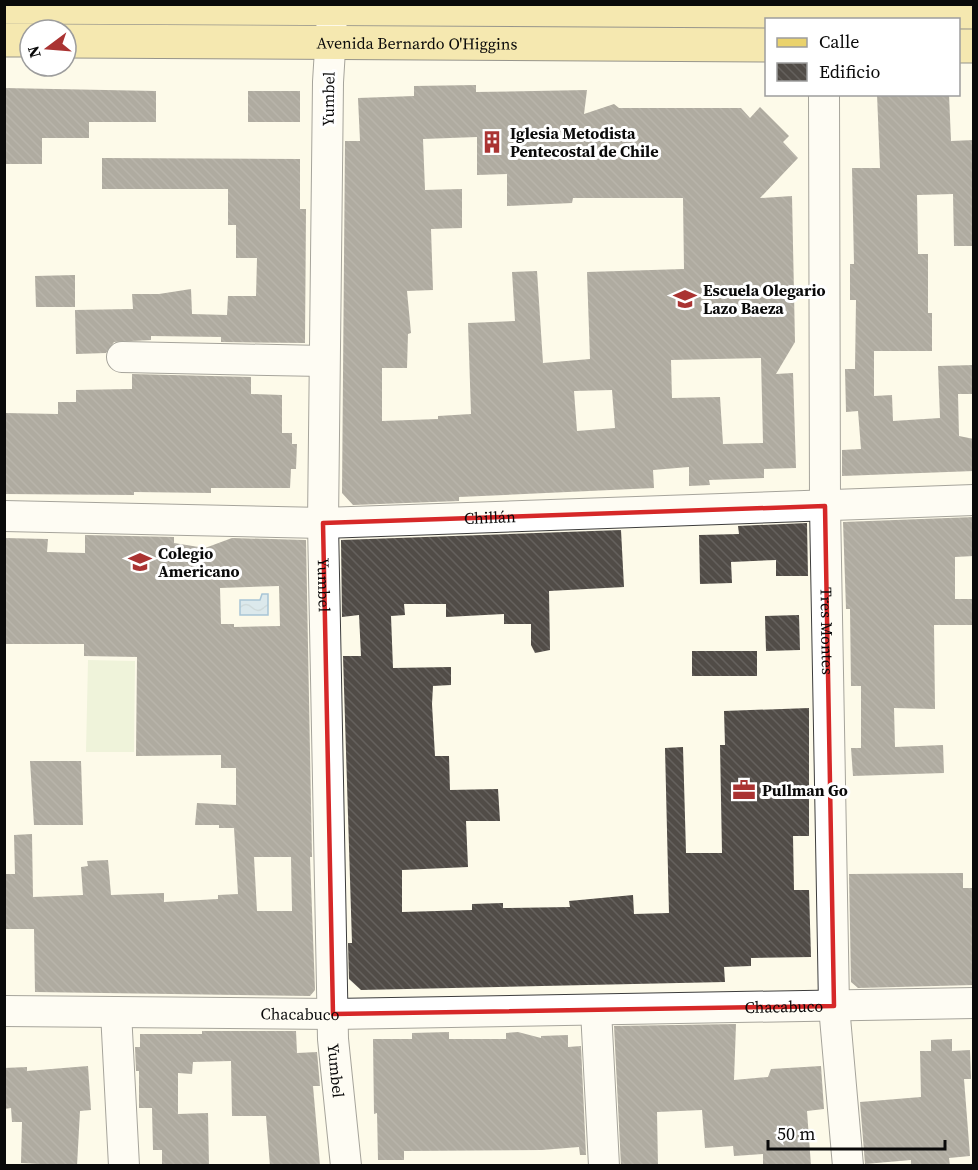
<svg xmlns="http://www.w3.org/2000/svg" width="978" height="1170" viewBox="0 0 978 1170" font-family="'Source Serif 4',serif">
  <defs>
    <pattern id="water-waves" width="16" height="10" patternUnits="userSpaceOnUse" patternTransform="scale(1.5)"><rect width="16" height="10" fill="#b3d5ef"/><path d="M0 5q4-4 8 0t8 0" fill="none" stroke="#99b6cc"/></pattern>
    <pattern id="building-back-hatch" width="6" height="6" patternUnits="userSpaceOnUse" patternTransform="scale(1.5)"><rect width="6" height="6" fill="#514c47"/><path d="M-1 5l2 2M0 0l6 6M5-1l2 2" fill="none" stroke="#65615d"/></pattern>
  </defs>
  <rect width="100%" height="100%" fill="#fdfae9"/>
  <polygon fill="#ddebc8" points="88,660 135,661 134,752 86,752"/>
  <polygon fill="url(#water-waves)" stroke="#4286be" stroke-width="1.5" points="262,594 268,594 268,615 240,615 240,600 260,600"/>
  <g fill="url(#building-back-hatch)" fill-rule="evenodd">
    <path d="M 476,85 L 476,92 L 587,90 L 584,114 L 614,104 L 619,108 L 741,108 L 750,118 L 760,107 L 789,136 L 783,142 L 798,158 L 760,198 L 792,196 L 795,342 L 776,374 L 793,373 L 796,468 L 764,469 L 764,478 L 709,480 L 710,485 L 689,486 L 689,467 L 653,470 L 654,488 L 459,497 L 459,501 L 353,505 L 342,493 L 345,141 L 360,141 L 358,98 L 414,96 L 414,86 ZM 477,137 L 477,175 L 507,174 L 507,206 L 572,203 L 573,198 L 683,198 L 684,269 L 587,272 L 590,359 L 543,363 L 537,271 L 512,272 L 515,321 L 468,323 L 471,414 L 438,416 L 438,419 L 382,421 L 382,368 L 407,368 L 408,334 L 411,333 L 407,291 L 433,290 L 431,229 L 462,228 L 462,189 L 425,190 L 423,139 ZM 761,358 L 763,443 L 723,444 L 720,397 L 672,398 L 671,360 ZM 612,390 L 615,428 L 577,431 L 574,391 Z"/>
    <polygon points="4,88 156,91 156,122 89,122 89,138 42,138 42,164 4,164"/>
    <rect x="248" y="91" width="52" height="31"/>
    <polygon points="877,94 949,94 951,141 974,140 974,246 954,246 953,194 917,195 918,254 928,254 928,313 932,313 932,351 874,351 874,396 892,395 893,421 940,418 938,366 974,365 974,394 958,394 959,436 974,439 974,471 842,476 842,450 861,449 858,411 846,412 845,369 855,369 856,300 850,300 850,264 854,264 852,168 880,168"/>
    <polygon points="102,158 300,159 300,209 306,209 305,343 221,342 221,337 151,336 151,340 114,342 106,353 76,354 75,310 133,309 132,294 159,294 191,289 192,314 227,315 228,296 256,296 257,258 236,258 236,225 228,225 228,189 102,189"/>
    <polygon points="75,275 75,307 36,307 35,276"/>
    <polygon points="132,374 251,377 251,394 282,395 282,433 292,433 292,444 297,444 296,469 291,469 290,488 211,488 211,493 134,492 134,495 4,494 4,413 58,414 58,402 76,402 76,390 132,389"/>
    <polygon points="974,517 974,556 955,557 955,599 974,599 974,625 934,625 935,709 894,708 895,747 943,745 944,773 853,776 851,748 861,748 861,686 851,686 850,609 846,609 843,522"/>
    <polygon points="807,523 808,576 776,576 776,560 731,562 732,583 700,584 699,535 739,534 738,526"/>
    <polygon points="621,530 624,587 549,591 550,650 535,653 531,645 531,624 504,624 504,614 446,617 446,604 404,604 405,615 391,616 393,668 451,667 451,685 433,686 432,704 435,756 449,756 450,790 498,789 500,821 466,821 468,867 402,870 402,912 472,910 472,904 503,903 503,908 570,907 569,901 633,895 634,914 669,913 665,748 683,747 686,853 722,853 720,745 725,745 724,711 809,708 809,836 793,836 794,890 809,890 811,957 751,958 751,966 724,967 725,982 361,990 349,979 348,943 352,943 343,656 361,656 359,615 342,617 341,540"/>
    <path d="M 85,535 L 174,537 L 174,543 L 205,548 L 232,538 L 306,540 L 312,857 L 310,857 L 315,990 L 310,996 L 35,992 L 34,929 L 4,929 L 4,874 L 15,874 L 14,835 L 32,834 L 33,897 L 83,895 L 81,867 L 88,866 L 87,861 L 108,860 L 111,895 L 164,893 L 164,902 L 218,899 L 218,895 L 238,894 L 234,828 L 219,828 L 219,825 L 195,825 L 197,803 L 236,805 L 236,768 L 221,768 L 221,755 L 136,756 L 137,657 L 84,656 L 84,644 L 4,644 L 4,538 L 48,539 L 47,552 L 85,553 ZM 279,586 L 280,626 L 234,627 L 234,624 L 221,624 L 220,588 ZM 254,857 L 291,857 L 292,911 L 257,911 Z"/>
    <polygon points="799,615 800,650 766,651 765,616"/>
    <rect x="692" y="651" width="65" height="25"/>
    <polygon points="30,761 81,761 83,825 34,825"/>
    <polygon points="963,873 963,888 974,888 974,985 858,988 851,982 849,874"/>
    <polygon points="736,1024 734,1080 768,1077 771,1069 821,1066 824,1109 807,1111 811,1166 763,1166 763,1154 734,1156 733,1146 705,1148 702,1110 657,1112 658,1166 621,1166 614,1026"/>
    <polygon points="202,1031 296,1031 297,1053 317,1052 320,1086 313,1086 320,1166 270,1166 266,1116 232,1116 231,1061 193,1062 192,1074 178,1073 178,1114 208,1113 209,1166 162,1166 162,1150 153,1150 152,1108 139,1108 139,1071 136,1071 135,1047 140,1047 140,1034 202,1034"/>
    <polygon points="449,1032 449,1039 506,1039 506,1033 518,1032 541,1038 541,1036 568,1035 568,1047 581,1046 586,1155 580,1155 579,1147 542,1150 404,1151 404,1160 378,1160 377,1113 374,1114 373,1039 412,1039 412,1033"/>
    <polygon points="952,1039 952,1051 970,1050 971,1079 964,1079 970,1156 949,1158 950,1166 911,1166 911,1160 865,1164 860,1102 921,1097 920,1051 931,1051 931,1040"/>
    <polygon points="88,1066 91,1110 80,1111 77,1166 21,1163 22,1122 12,1122 11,1108 4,1109 4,1068 27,1067 27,1071"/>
  </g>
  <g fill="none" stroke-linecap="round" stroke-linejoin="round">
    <g stroke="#3d3d3d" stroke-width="32">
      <g id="minor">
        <path id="s1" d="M 332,17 L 328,82 L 323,523 L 333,1039 L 346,1166"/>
        <path id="s2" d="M 824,94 L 825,506 L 834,1006 L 848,1166"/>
        <polyline points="122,357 323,361"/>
        <path id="s3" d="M 4,516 L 323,523 L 974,500"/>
        <polyline points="596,1010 604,1166"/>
        <path id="s4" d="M 4,1011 L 333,1014 L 974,1003"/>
        <polyline points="116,1012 124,1166"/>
      </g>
    </g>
    <g stroke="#1b1b1b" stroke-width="35">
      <g id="major">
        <polyline points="4,7 974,12"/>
        <polyline points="4,40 30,40"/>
        <path id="s5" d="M 66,41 L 766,45"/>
        <polyline points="958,46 974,46"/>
      </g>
    </g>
    <use href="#minor" stroke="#fff" stroke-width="30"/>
    <use href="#major" stroke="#ead26c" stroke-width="33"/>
  </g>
  <path d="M0 0H978V1170H0ZM 825,506 L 834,1006 L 333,1014 L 323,523 Z" fill="#fdfae9" fill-opacity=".55" fill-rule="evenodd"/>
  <path fill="none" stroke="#d62828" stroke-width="4.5" stroke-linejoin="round" d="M 825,506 L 834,1006 L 333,1014 L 323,523 Z"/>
  <defs>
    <g id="building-bare" transform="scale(1.8)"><path d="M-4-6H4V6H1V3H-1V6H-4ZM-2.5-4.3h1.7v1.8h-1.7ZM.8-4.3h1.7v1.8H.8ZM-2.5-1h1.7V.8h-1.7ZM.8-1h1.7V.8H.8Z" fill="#aa3332" stroke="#fff" stroke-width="2.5" paint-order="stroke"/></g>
    <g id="school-bare" transform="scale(1.8)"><path d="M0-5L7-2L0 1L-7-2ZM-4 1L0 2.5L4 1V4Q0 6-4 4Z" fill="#aa3332" stroke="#fff" stroke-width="2.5" paint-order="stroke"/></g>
    <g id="office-bare" transform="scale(1.8)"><path d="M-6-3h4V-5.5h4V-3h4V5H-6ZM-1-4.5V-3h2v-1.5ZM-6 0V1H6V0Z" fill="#aa3332" stroke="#fff" stroke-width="2.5" paint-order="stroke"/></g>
  </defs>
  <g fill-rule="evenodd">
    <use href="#building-bare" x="492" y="142"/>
    <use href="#school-bare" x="685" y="299"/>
    <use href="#school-bare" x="140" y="562"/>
    <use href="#office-bare" x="744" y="790"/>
  </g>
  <g text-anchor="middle" stroke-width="6" stroke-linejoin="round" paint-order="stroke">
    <g font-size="16" fill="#0a0a0a" stroke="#fff">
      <text dy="6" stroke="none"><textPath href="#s5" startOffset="351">Avenida Bernardo O'Higgins</textPath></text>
      <text transform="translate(328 99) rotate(-89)" y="6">Yumbel</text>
      <text dy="6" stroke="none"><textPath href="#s3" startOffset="486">Chillán</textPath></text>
      <text dy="6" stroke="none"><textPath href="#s1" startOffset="568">Yumbel</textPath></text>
      <text dy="6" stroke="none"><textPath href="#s2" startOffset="537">Tres Montes</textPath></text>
      <text dy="6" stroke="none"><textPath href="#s4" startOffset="780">Chacabuco</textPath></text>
      <text dy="6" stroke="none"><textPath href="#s4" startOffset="296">Chacabuco</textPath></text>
      <text dy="6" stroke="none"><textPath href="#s1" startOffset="1054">Yumbel</textPath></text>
    </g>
    <g font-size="16" font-weight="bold" fill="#0a0a0a" stroke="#fff" text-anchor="start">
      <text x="510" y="139">Iglesia Metodista<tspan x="510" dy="18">Pentecostal de Chile</tspan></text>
      <text x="703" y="296">Escuela Olegario<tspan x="703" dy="18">Lazo Baeza</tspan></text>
      <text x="158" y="559">Colegio<tspan x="158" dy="18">Americano</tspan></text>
      <text x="762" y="796">Pullman Go</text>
    </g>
  </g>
  <rect width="978" height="1170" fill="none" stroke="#0a0a0a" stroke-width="12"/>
  <rect x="765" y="18" width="195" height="78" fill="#ffffff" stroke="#9d9d9d" stroke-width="1.5"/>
  <rect x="777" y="38" width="30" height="9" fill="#ead26c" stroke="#9d9d9d" stroke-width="1.5"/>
  <text x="819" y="48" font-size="18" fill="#0a0a0a">Calle</text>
  <rect x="777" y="63" width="30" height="18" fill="url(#building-back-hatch)" stroke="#9d9d9d" stroke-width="1.5"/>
  <text x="819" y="78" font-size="18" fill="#0a0a0a">Edificio</text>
  <g transform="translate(48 48) rotate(254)"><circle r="28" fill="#ffffff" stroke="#9d9d9d" stroke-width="1.5"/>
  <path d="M0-4.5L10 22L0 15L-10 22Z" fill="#aa3332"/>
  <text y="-9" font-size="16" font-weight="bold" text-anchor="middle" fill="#0a0a0a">N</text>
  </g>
  <path d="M768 1140v9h177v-9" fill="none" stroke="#0a0a0a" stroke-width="3"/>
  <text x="777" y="1140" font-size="18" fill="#0a0a0a" stroke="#ffffff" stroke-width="4.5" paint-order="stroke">50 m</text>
</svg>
